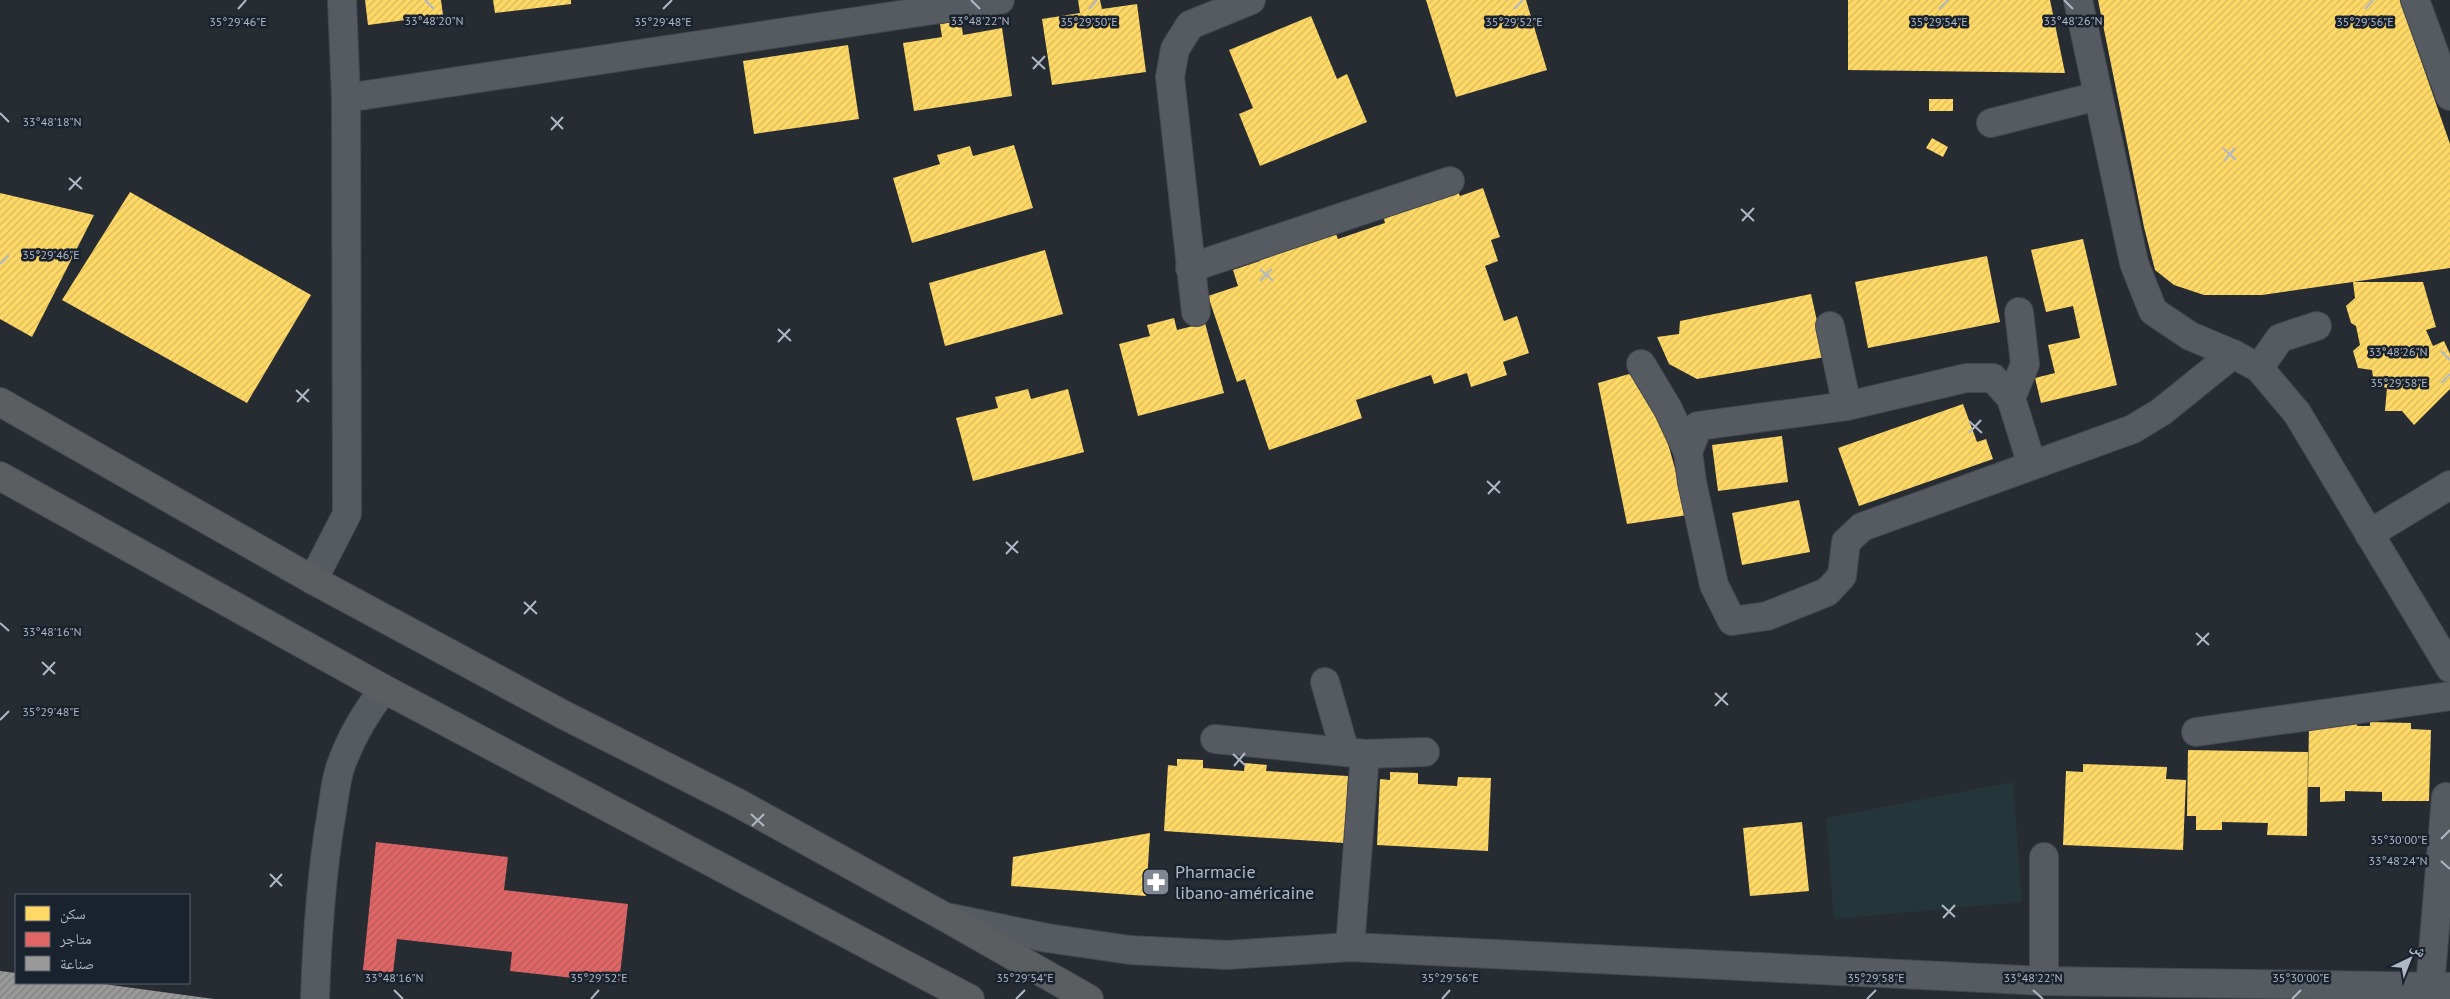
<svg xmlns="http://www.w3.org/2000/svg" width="2450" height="999" viewBox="0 0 2450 999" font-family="'PT Sans','Noto Naskh Arabic',sans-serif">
  <defs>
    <pattern id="homes-hatch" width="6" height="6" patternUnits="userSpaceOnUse" patternTransform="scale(1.25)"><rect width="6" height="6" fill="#ffd966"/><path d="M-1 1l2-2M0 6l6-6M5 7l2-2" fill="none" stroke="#d7b95d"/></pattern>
    <pattern id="shops-hatch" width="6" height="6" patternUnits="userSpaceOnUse" patternTransform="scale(1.25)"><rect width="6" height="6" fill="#e06666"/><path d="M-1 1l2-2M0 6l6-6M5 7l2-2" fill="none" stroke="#b55a5b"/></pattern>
    <pattern id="industry-hatch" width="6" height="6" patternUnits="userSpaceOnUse" patternTransform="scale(1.25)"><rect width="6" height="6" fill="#999"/><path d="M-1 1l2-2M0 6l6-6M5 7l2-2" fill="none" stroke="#808082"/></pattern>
  </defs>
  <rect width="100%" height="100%" fill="#272c33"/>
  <polygon fill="#243639" points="2013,782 2022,902 1834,919 1826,818"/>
  <g fill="url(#homes-hatch)">
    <polygon points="365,0 441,0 443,15 368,25"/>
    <polygon points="493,0 571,0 571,4 495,13"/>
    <polygon points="1078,0 1100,0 1102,9 1137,4 1146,72 1052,85 1042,19 1080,13"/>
    <polygon points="1426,0 1526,0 1547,70 1456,97"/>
    <polygon points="1848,0 2050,0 2065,73 1848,70"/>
    <polygon points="2098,0 2400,0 2450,144 2450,268 2262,295 2204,295 2174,285 2155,270 2144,227"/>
    <polygon points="1311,16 1337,79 1347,74 1367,122 1260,166 1239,114 1253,108 1229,50"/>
    <polygon points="961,21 963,35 1002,28 1012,96 914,111 903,43 942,37 940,24"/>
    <polygon points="848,45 859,119 754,134 743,61"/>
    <rect x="1929" y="99" width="24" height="12"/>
    <polygon points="1932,138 1948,147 1943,157 1926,148"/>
    <polygon points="1014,145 1033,208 912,243 893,178 940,164 937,155 970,146 973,156"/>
    <polygon points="1483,188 1500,237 1491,240 1498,261 1485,266 1504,321 1517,316 1529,353 1503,362 1507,375 1471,387 1467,373 1434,384 1431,375 1356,400 1362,418 1269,450 1245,379 1237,382 1208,296 1238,286 1233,270 1260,261 1258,254 1334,229 1338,239 1385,223 1383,215 1457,190 1460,196"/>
    <polygon points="130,192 311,295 247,403 62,300"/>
    <polygon points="0,193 94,215 32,337 0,319"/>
    <polygon points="2083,239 2117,385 2041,403 2035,378 2055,373 2048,345 2080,338 2073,306 2046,312 2031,250"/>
    <polygon points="1045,250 1063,314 945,346 929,283"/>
    <polygon points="1987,256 2000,322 1868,348 1855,282"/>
    <polygon points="2353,282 2423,282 2436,327 2426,330 2433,346 2444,341 2450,354 2450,389 2414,425 2402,411 2385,411 2387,388 2374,384 2372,370 2358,368 2353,351 2360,345 2356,326 2351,323 2346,306 2355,298"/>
    <polygon points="1811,294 1825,357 1697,379 1669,364 1657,337 1679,334 1680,321"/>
    <polygon points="1174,318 1177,330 1205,323 1224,393 1138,416 1119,344 1150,336 1147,325"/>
    <polygon points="1629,374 1655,397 1688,515 1627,524 1598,383"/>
    <polygon points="1028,389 1031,399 1068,389 1084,452 973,481 956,418 998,408 995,397"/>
    <polygon points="1963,404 1977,442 1986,439 1993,459 1859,506 1838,448"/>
    <polygon points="1782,436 1788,482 1718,491 1712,445"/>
    <polygon points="1799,500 1810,552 1742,565 1732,513"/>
    <polygon points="2358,720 2357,726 2370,726 2370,722 2411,723 2411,729 2431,730 2429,801 2382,801 2382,792 2345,791 2345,801 2320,802 2320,787 2308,787 2309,724"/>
    <polygon points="2188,750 2308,752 2307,836 2267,835 2268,823 2222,822 2222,830 2196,830 2196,816 2187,816"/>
    <polygon points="1177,759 1203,760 1203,768 1244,771 1245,763 1267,765 1266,771 1348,776 1344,843 1164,831 1168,765 1177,766"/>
    <polygon points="2083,764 2167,767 2166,779 2186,780 2183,850 2063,845 2066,771 2083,772"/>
    <polygon points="1390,772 1418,773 1418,784 1457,786 1458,777 1491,778 1488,851 1377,845 1380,779 1390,780"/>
    <polygon points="1802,822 1809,891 1750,896 1743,828"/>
    <polygon points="1150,833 1146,896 1011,886 1013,857"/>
  </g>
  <polygon fill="url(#shops-hatch)" points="376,842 508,857 504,890 628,904 619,983 510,971 512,952 397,939 393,973 363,970"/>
  <polygon fill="url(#industry-hatch)" points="0,971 16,973 16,983 96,983 214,999 0,999"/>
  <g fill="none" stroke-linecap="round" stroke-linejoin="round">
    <g stroke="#44484e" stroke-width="30">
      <g id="minor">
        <polyline points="2078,0 2134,263 2153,311 2190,336 2233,354 2259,368 2297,413 2450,668"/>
        <polyline points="2415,0 2450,96"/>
        <polyline points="346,98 1000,0"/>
        <polyline points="1991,123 2098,96"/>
        <polyline points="1190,268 1450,181"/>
        <polyline points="1196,312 1170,77 1175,49 1190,25 1251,0"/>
        <polyline points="1830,326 1847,406"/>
        <polyline points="1641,364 1668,409 1688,452"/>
        <polyline points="2259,368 2280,338 2317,326"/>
        <polyline points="2011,398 2025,364 2019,312"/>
        <polyline points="2032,465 2011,398 1993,378 1966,378 1847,406 1698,426 1688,452 1692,482 1714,585 1732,621 1767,616 1827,592 1842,576 1846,542 1862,527 2133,429 2161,412 2233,354"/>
        <polyline points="2369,534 2450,485"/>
        <polyline points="313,580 347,514 346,98 342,0"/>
        <polyline points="1325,682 1345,752"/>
        <polyline points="2196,732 2450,696"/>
        <polyline points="1215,739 1365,754 1350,947"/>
        <polyline points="1365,754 1425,752"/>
        <polyline points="951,918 1047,938 1130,950 1227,955 1350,947 2044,981 2450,987"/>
        <polyline points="2044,981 2044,857"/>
        <polyline points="2430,987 2446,797"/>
        <path d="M 315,999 C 317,938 321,877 331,817 C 334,801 335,783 340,768 C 350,739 365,713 384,689"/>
      </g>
    </g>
    <g stroke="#43474f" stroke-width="30">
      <g id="highway">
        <polyline points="0,402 313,580 562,714 738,803 945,917 1089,999"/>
        <polyline points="0,476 384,689 970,999"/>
      </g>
    </g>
    <use href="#minor" stroke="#565a61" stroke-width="28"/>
    <use href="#highway" stroke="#5b5e61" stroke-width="28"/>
  </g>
  <path fill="none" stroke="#b0b7c5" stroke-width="2" d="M 425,0 L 434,9M 971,0 L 980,9M 2064,0 L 2073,9M 238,9 L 246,0M 663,9 L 672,0M 1089,9 L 1097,0M 1514,9 L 1523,0M 1939,9 L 1948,0M 2365,9 L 2373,0M 1032,57 L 1045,69M 1033,69 L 1045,56M 0,113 L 9,122M 551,117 L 563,129M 551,130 L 563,117M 2223,148 L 2236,160M 2224,161 L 2235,148M 69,178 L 82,189M 69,190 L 81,177M 1741,209 L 1754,221M 1742,221 L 1754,208M 0,264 L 9,255M 1260,269 L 1273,281M 1260,281 L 1272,269M 778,329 L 791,341M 778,342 L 790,329M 2441,351 L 2450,360M 2441,383 L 2450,374M 296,390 L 309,402M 297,402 L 309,389M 1969,421 L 1982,433M 1969,433 L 1981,420M 1487,481 L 1500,493M 1488,494 L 1500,481M 1006,542 L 1018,553M 1006,554 L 1018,541M 524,602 L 537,614M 524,614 L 536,601M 0,623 L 9,631M 2196,633 L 2209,645M 2197,645 L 2209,633M 42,662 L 55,674M 43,675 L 55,662M 1715,693 L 1728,705M 1715,706 L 1727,693M 0,720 L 9,711M 1233,754 L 1246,766M 1234,766 L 1245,753M 751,814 L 764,826M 752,826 L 764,814M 2441,839 L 2450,830M 2441,861 L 2450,869M 270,874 L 282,886M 270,887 L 282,874M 1942,905 L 1955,917M 1943,918 L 1955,905M 394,990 L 403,999M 2033,990 L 2043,999M 591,999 L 599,990M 1016,999 L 1025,990M 1442,999 L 1450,990M 1867,999 L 1876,990M 2292,999 L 2301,990"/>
  <defs>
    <g id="pharmacy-square" transform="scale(1.4375)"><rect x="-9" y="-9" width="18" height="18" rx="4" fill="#808692" stroke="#1a222d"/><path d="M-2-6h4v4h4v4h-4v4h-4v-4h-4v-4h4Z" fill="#fff"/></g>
  </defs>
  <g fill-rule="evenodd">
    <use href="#pharmacy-square" x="1156" y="882"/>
  </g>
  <g text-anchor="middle" stroke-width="5" stroke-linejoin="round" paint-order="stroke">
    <g font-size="18" fill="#b0b7c5" stroke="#1a222d" text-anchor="start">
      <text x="1175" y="878">Pharmacie<tspan x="1175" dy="21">libano-américaine</tspan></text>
    </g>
  </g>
  <g font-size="12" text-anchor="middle" fill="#b0b7c5" stroke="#1a222d" stroke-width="5" stroke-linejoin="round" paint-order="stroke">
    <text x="980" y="25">33°48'22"N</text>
    <text x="434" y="25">33°48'20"N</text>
    <text x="2073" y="25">33°48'26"N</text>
    <text x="238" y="26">35°29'46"E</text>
    <text x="663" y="26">35°29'48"E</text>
    <text x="1089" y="26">35°29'50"E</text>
    <text x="1514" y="26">35°29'52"E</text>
    <text x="1939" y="26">35°29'54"E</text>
    <text x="2365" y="26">35°29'56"E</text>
    <text x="52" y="126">33°48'18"N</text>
    <text x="51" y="259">35°29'46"E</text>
    <text x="2398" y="356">33°48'26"N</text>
    <text x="2399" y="387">35°29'58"E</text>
    <text x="52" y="636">33°48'16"N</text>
    <text x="51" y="716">35°29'48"E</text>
    <text x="2399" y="844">35°30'00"E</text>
    <text x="2398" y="865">33°48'24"N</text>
    <text x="599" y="982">35°29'52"E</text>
    <text x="1025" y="982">35°29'54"E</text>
    <text x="1450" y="982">35°29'56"E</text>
    <text x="1876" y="982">35°29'58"E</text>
    <text x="2301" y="982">35°30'00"E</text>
    <text x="394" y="982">33°48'16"N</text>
    <text x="2033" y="982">33°48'22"N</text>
  </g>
  <rect x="15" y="894" width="175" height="90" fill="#1a222d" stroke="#565e6a"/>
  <rect x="25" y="906" width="25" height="15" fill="#ffd966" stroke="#565e6a"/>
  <text x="60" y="919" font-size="15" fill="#b0b7c5">سكن</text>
  <rect x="25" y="932" width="25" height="15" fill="#e06666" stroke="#565e6a"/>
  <text x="60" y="944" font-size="15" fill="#b0b7c5">متاجر</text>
  <rect x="25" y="956" width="25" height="15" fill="#999999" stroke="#565e6a"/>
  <text x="60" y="969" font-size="15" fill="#b0b7c5">صناعة</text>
  <g transform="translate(2410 959) rotate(43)" stroke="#1a222d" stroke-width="4" paint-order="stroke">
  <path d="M0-4L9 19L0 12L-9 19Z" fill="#b0b7c5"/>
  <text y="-8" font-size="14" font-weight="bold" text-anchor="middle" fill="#b0b7c5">ش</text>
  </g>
</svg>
